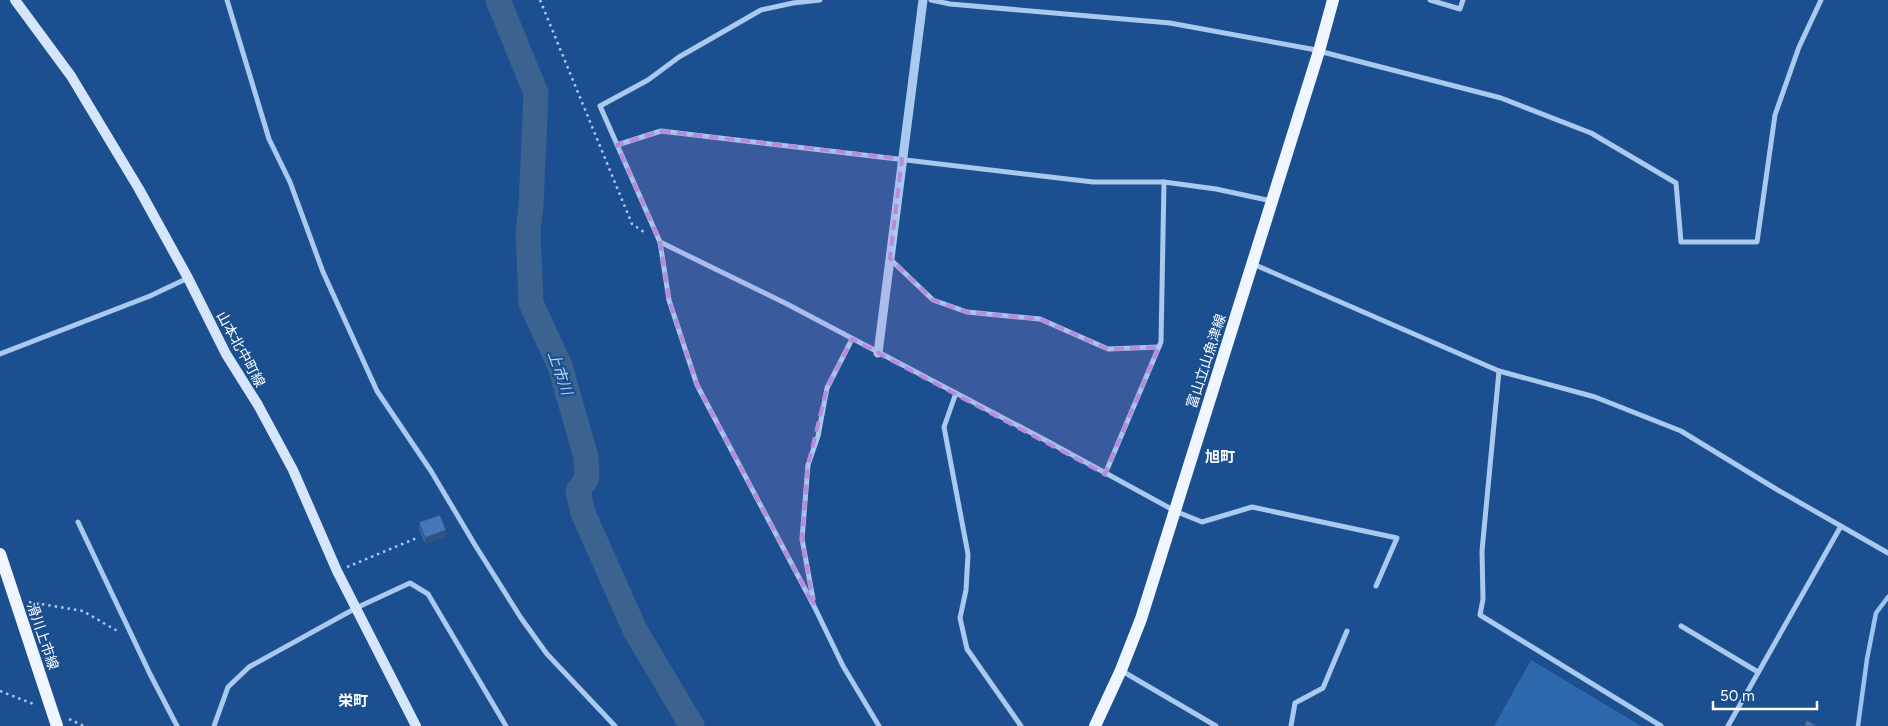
<svg xmlns="http://www.w3.org/2000/svg" width="1888" height="726" viewBox="0 0 1888 726" font-family="Figtree,'Noto Sans JP',sans-serif">
  <rect width="100%" height="100%" fill="#1b4f8f"/>
  <polygon fill="#2e69ad" points="1531,660 1641,726 1494,726"/>
  <g fill="none" stroke-linecap="round" stroke-linejoin="round">
    <polyline stroke="#9cc4f0" stroke-width="4.5" points="1858,726 1867,659 1876,613 1888,597"/>
    <polyline stroke="#3c6290" stroke-width="25" points="498,0 536,93 531,206 528,231 531,303 560,366 586,457 587,478 578,491 583,513 635,630 692,726"/>
    <g stroke="#a9c9ee" stroke-width="2.5" stroke-dasharray="2.5 4" stroke-linecap="butt">
      <polyline points="540,0 632,224 644,232"/>
      <polyline points="347,567 419,537"/>
      <polyline points="29,602 83,611 119,632"/>
      <polyline points="0,691 36,705"/>
      <polyline points="69,719 84,726"/>
    </g>
    <g stroke="#a9c9ee" stroke-width="5">
      <polyline points="227,0 269,139 290,182 323,272 377,391 431,471 475,545 521,618 547,654 615,726"/>
      <polyline points="820,0 793,3 761,10 679,57 648,80 600,106 660,242 669,300 697,385 814,606 843,666 879,726"/>
      <polyline points="931,0 950,4 1170,23 1311,49 1501,98 1591,133 1676,183 1681,242 1757,242 1775,115 1799,47 1821,0"/>
      <polyline points="1430,0 1460,9 1463,0"/>
      <polyline points="617,145 661,131 1093,182 1164,182 1161,342 1105,474"/>
      <polyline points="1164,182 1216,189 1272,201"/>
      <polyline points="660,242 787,304 1047,441 1175,511 1202,522 1252,507 1397,538 1376,586"/>
      <polyline points="890,259 933,300 967,312 1040,319 1108,349 1159,347"/>
      <polyline points="1253,264 1499,371 1595,397 1681,431 1776,489 1888,553"/>
      <polyline points="0,354 150,296 188,278"/>
      <polyline points="1499,371 1482,551 1483,599 1480,615 1661,726"/>
      <polyline points="956,393 944,427 968,554 966,590 960,618 967,649 1021,726"/>
      <polyline points="78,522 150,674 177,726"/>
      <polyline points="813,599 802,539 808,465 818,436 827,388 852,339"/>
      <polyline points="1681,626 1758,672"/>
      <polyline points="1122,671 1216,726"/>
      <polyline points="214,726 228,687 249,667 356,608 410,583 428,594 506,726"/>
      <polyline points="1291,726 1295,703 1323,688 1347,631"/>
      <polyline points="1728,726 1841,526"/>
    </g>
    <polyline stroke="#a9c9ee" stroke-width="9" points="878,353 923,0"/>
    <polyline stroke="#d6e6fa" stroke-width="10" points="15,0 71,76 139,189 188,278 226,354 258,405 293,470 337,571 416,726"/>
    <g stroke="#f0f6ff" stroke-width="12">
      <polyline points="0,554 57,726"/>
      <polyline points="1095,726 1121,670 1141,619 1319,51 1333,0"/>
    </g>
  </g>
  <polygon fill="#3a679d" points="419,522 446,536 425,544 419,529"/>
  <polygon fill="#305480" points="446,530 446,536 425,544 425,538"/>
  <g fill="#4478b7" stroke="#305480">
    <polygon points="440,515 446,530 425,538 419,522"/>
    <polygon points="1807,720 1817,726 1804,726"/>
  </g>
  <path fill="#b68bdc" fill-opacity="0.2" stroke="#b68bdc" stroke-width="4" stroke-dasharray="10 6" stroke-linejoin="round" d="M 661,131 L 902,159 L 890,258 L 933,300 L 967,312 L 1040,319 L 1108,349 L 1159,347 L 1105,474 L 852,339 L 827,388 L 808,465 L 802,539 L 814,606 L 697,385 L 669,300 L 660,242 L 617,145 Z"/>
  <g text-anchor="middle" stroke-width="4.5" stroke-linejoin="round" paint-order="stroke">
    <g font-size="14" fill="#fff" stroke="#1b4f8f">
      <text transform="translate(241 349) rotate(61)" y="5">山本北中町線</text>
      <text transform="translate(1206 361) rotate(-72)" y="5">富山立山魚津線</text>
      <text transform="translate(43 636) rotate(71)" y="5">滑川上市線</text>
    </g>
    <g font-size="15" font-style="italic" fill="#b5d3f5" stroke="#1b4f8f">
      <text transform="translate(560 373) rotate(71)" y="5">上市川</text>
    </g>
    <g font-size="15" font-weight="bold" fill="#fff" stroke="#1b4f8f">
      <text x="1220" y="462">旭町</text>
      <text x="353" y="706">栄町</text>
    </g>
  </g>
  <path d="M1713 701v8h104v-8" fill="none" stroke="#ffffff" stroke-width="2.5"/>
  <text x="1720" y="701" font-size="15" fill="#ffffff" stroke="#1b4f8f" stroke-width="4" paint-order="stroke">50 m</text>
</svg>
